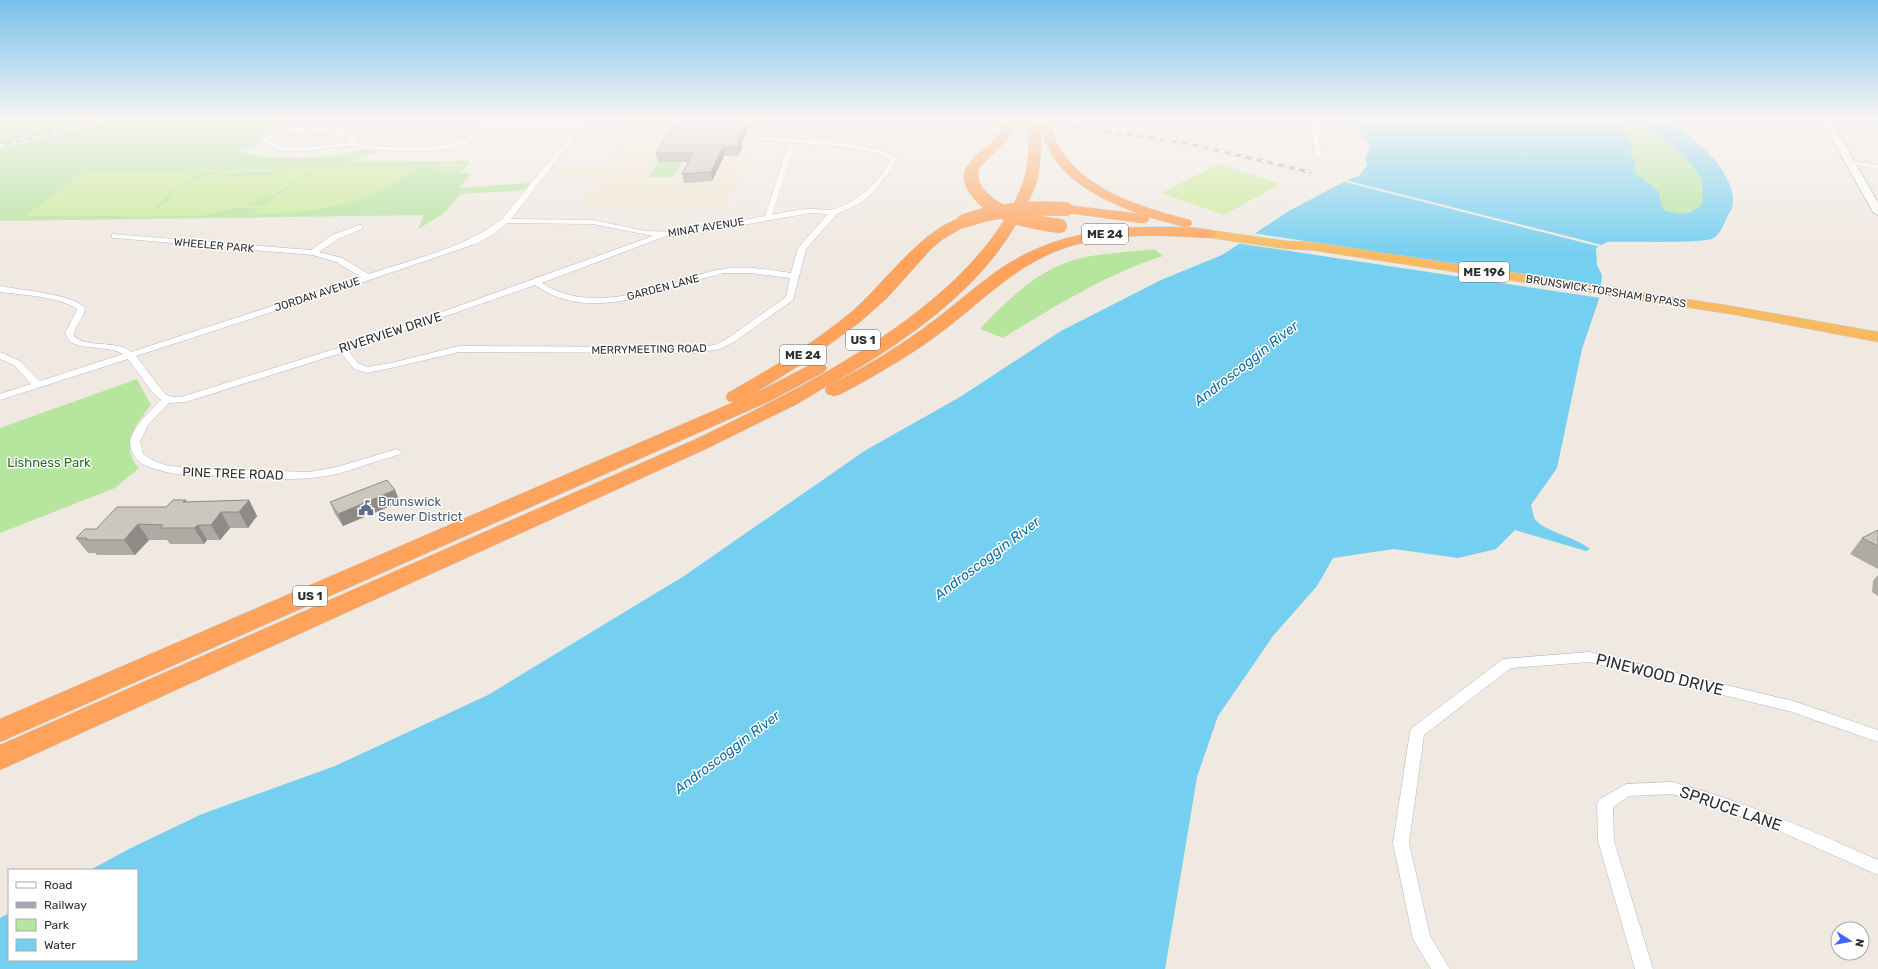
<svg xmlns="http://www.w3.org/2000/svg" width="1878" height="969" viewBox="0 0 1878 969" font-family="Rubik,sans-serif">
  <rect width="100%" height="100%" fill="#efe9e1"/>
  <polygon fill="#f0e6d1" points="641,119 761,119 727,208 579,207 599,178 547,177 554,169 606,169"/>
  <g fill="#b6e59e">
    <polygon points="0,119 104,119 0,145"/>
    <path d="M 120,119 L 341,119 C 336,124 330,125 324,124 L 322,121 L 295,122 L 279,124 L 264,131 L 256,145 L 238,151 L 262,157 L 301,158 L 341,155 L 363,150 L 381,151 L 348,162 L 471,161 L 460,173 L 472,173 L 459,188 L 531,183 L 526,190 L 461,194 L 443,214 L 418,229 L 424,215 L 0,221 L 0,149 Z"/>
    <polygon points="1835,119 1878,119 1878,125 1835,120"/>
    <path d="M 1621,125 C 1629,125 1638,124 1646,127 C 1660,132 1697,166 1701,180 C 1703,189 1703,197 1702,205 L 1691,212 L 1679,214 L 1666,211 L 1662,208 L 1659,192 L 1634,173 L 1634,159 L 1631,151 L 1634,147 Z"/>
    <polygon points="658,162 681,162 673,177 649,177"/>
    <path d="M 1154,249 L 1163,256 C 1108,273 1052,308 1003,338 L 980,329 C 1004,304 1027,280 1058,266 C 1085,253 1124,253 1154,249 Z"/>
    <path d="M 137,379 L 151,405 C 136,424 119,447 139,468 L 115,488 L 0,533 L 0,428 Z"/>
  </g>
  <g fill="#c9ec9a" fill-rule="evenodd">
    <polygon points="439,163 467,163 462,169 433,169"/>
    <polygon points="1219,164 1280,184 1224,215 1161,193"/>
    <path d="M 406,166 L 404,169 L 413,169 C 377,205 302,215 253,213 L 260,208 L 236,208 L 200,216 L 25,216 L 84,173 L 91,171 L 198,173 L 169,193 L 149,215 L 171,200 C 169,183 211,175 223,172 L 183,172 L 186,170 ZM 316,171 L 310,173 L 264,205 L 246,205 L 283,190 L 307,172 L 207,178 L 246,172 L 343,171 Z"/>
  </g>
  <path fill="#75cff0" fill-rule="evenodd" d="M 1351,119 L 1664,119 C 1691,134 1735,170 1733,203 C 1733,208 1729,213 1727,217 C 1724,224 1720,234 1714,238 C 1704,244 1626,241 1607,242 L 1596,248 L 1597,265 L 1602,275 L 1600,296 L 1582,349 L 1557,468 L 1531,505 C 1532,509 1533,514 1534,518 C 1542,531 1576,537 1590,549 L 1586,551 L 1515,530 L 1496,549 L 1458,558 L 1394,549 L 1333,558 L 1317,586 L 1273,636 L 1218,716 L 1197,777 L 1165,969 L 0,969 L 0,918 L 9,913 L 9,960 L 137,960 L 137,870 L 90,870 L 131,848 L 202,814 L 335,766 L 488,695 L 684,576 L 866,450 L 960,397 L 1061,331 L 1161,280 L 1222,255 L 1289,211 L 1342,183 L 1360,175 L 1367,165 L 1365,159 L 1370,146 ZM 1621,125 C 1628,124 1639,124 1646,127 C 1660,132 1697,166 1701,180 C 1703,189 1703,197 1702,205 L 1691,212 L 1680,214 L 1666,211 L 1662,208 L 1659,192 L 1635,173 L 1634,159 L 1631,151 L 1634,147 Z"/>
  <g fill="#efe9e1">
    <polygon points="1345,180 1583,240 1605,246 1601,247 1341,181"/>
    <polygon points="1252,233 1603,286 1602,296 1601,298 1236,243"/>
  </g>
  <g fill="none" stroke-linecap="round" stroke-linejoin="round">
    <g stroke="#b4b7c1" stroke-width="1">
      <g id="minor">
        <path d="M 488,119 L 495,119 L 491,123 L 579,124 L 583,119 L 589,119 L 511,219 L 593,220 L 645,231 L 680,232 L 765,216 L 789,142 L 746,139 L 746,137 L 748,136 C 777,138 878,140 897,159 L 893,167 L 872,194 L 859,204 L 837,214 L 806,249 L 793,300 L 734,342 L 720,349 L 698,353 L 459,352 L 391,368 L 367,373 L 354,369 L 341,353 L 186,402 L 169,403 L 148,425 L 140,442 L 143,454 L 154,461 L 169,466 L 214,469 L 309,472 L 337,467 L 397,449 L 402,452 L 401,454 C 373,461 347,474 319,477 C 292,481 265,478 237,476 C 208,475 175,478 147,466 C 137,462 131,454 130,443 C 130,430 152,409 161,400 L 153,393 L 128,359 L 0,400 L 0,394 L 31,384 L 14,365 L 0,359 L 0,352 L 20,361 L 40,381 L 123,354 C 109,346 86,350 70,342 L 65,333 L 76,312 L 77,309 C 58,296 22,295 0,292 L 0,286 C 19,290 73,294 85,308 C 85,318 74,325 74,336 C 86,349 117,339 131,352 L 361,277 L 336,262 L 313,255 L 115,238 L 112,238 L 112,234 L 311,250 L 332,235 L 359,225 L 362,225 L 362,229 L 338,239 L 319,252 L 342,258 L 369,274 C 413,259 465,248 502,219 L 576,128 L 488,127 C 483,132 478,137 472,141 C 449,154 401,152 375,149 C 368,149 361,147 354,146 C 328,144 284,162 262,142 C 274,120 327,127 348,132 L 352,134 L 357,143 C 383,149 440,150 465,139 C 475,135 482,126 488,119 ZM 306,131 L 345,135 L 347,136 L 350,142 C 324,145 293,153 269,141 L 279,134 ZM 795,143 C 821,145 870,146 890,160 C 882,180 855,204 834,209 C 827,211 819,209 812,209 C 799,209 785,212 772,215 ZM 811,213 L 828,214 L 798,248 L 791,273 C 769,270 746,265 724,269 C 707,271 691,278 675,283 C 633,296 580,309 542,283 L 666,236 L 680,236 ZM 507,223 L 593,224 L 653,236 L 378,335 L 339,346 L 338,348 L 181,397 L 172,397 L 165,394 L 136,356 L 340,290 L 478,243 L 494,234 ZM 724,273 L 750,273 L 790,278 L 786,297 L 728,338 L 715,345 L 698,347 L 459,346 L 391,363 L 367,367 L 358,363 L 348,350 L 535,285 C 592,326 664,287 724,273 Z"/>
        <polygon points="1310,119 1316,119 1321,155 1318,157 1315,155"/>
        <polygon points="1851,161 1878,165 1878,169 1849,164 1849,162"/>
        <polygon points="1589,652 1793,701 1878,730 1878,742 1792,712 1589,662 1511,668 1424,735 1409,843 1430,936 1450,969 1431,969 1413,939 1393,843 1410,732 1412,728 1503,659"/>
        <path d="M 1672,782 C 1743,801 1810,830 1878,860 L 1878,875 L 1777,830 L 1710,805 L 1672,794 L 1629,796 L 1613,807 L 1614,841 L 1653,969 L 1635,969 L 1598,841 L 1597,804 L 1600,799 L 1626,784 Z"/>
      </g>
    </g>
    <g stroke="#b4b7c1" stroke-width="2">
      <polygon id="secondary" points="1821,119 1830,119 1878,203 1878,215 1873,212"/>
    </g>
    <g stroke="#c9c9c9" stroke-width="1">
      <polygon id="trunk" points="1209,230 1287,241 1311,242 1731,306 1878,332 1878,342 1731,314 1311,250 1287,249 1204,237 1202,234 1204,231"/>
    </g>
    <g stroke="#c9c9c9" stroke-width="1">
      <g id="motorway">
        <path d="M 1004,119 L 1016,119 L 1010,136 L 1003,144 L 979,168 L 978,174 L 979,183 L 977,186 L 967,186 C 954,167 985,150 995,139 C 1000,133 1002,126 1004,119 Z"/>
        <path d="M 1028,119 L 1040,119 C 1041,139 1042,160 1037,180 C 1035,189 1030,198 1025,207 C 987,288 903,343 828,386 C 861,369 894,350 924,328 C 952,308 977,284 1006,265 C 1050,237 1102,227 1154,227 C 1173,227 1195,226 1214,231 L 1216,234 L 1214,237 L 1209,238 C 1161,235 1109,232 1062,249 C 1017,265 985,298 948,327 C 915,353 878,374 841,394 L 834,396 L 827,394 L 825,390 L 827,386 L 797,404 L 708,448 L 0,770 L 0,745 L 694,440 C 804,387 972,306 1021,188 C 1030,167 1029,142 1028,119 Z"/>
        <path d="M 1040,119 L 1052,119 C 1053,127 1054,136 1057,143 C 1081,190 1143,208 1190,220 L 1192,223 L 1190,226 L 1185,227 L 1148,217 L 1149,219 L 1147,222 L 1142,223 L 1061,212 L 1059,209 L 1061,206 L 1066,205 L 1140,214 C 1094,197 1046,173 1040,119 Z"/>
        <path d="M 964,217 L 969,218 L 971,221 L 969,224 L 943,239 L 931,249 L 887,298 L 860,322 L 811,358 L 752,395 L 812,364 L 818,363 L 824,364 L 827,368 L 824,372 L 770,401 L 0,742 L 0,719 L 734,402 L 728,401 L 726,397 L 728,393 C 770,369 811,345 849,314 C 883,286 922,227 964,217 Z"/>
      </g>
    </g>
    <use href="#minor" fill="#fff" fill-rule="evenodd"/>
    <use href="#secondary" fill="#fff" fill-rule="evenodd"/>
    <use href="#trunk" fill="#f8ba60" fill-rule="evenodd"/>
    <use href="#motorway" fill="#ffa35c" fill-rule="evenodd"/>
    <g stroke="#a3a6b8" stroke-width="3">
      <g id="rail">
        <polyline points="1024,119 1190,144 1310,172"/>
        <polyline points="0,146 107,119"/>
      </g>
    </g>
    <use href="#rail" stroke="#fff" stroke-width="2" stroke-dasharray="5.5" stroke-linecap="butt"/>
    <g stroke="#c9c9c9" stroke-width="14" stroke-linecap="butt">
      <g id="motorway-bridge">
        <path d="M 972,183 C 987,215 1028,222 1060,226"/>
        <path d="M 964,221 C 997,209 1031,207 1066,209"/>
      </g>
    </g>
    <use href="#motorway-bridge" stroke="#ffa35c" stroke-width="14"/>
  </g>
  <g fill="#afaba4">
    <polygon points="677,119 707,119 707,122 746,123 747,131 741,143 742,147 738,156 724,156 712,181 684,183 682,174 689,162 658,162 656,153"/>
    <polygon points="395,490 400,502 343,526 335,514 330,502"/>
    <polygon points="186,500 187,502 249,500 257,516 248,528 230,528 220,540 207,540 204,544 170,544 167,540 149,540 135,555 97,555 95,553 88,553 76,538 96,529 166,507"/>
    <polygon points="1878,530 1878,569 1850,554 1862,538"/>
    <polygon points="1878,575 1878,596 1872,592 1873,581"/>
  </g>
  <g fill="#8e8b86">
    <polygon points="702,119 707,119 707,122 701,121"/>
    <polygon points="746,123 747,131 741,143 742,147 738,156 737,147 739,138"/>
    <polygon points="723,147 724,156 712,181 711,172"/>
    <polygon points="395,490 400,502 343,526 338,514"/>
    <polygon points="249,500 257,516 248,528 239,512"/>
    <polygon points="221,512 230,528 220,540 211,525"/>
    <polygon points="138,524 149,540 135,555 124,540"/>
    <polygon points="198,525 207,540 204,544 194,528"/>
  </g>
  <g fill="#cbc7bf" stroke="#8e8b86">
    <polygon points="677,119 702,119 701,121 746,123 739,138 741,138 737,147 723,147 711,172 682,174 693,153 656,153"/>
    <polygon points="387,480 395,490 338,514 330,502"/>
    <polygon points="173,500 186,500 183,502 249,500 239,512 221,512 211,525 198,525 194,528 160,528 163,525 138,524 124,540 86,540 87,538 76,538 85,529 96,529 117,507 166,507"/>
    <polygon points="1878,530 1878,546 1862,538"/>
  </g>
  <linearGradient id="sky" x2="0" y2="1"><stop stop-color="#7abfeb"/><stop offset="0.47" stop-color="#f8f5f2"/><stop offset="1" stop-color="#f8f5f2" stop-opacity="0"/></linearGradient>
  <rect width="1878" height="255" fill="url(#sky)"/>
  <defs>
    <g id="civic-bare" transform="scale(1.2)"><path d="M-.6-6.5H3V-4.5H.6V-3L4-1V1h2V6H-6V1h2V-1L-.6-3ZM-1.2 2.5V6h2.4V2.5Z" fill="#5c6f8a" stroke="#fff" stroke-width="2.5" paint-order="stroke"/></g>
  </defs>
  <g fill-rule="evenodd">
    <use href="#civic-bare" x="366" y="508"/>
  </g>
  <g text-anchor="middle" stroke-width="3" stroke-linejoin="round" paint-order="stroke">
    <g font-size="11" fill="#2e2e2e" stroke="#fff">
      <text transform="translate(706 227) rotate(-9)" y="4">MINAT AVENUE</text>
      <text transform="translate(214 245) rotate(5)" y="4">WHEELER PARK</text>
      <text transform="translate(663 287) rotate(-15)" y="4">GARDEN LANE</text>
      <text transform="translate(1606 291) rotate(9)" y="4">BRUNSWICK-TOPSHAM BYPASS</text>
      <text transform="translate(317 294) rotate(-18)" y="4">JORDAN AVENUE</text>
      <text transform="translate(649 349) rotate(-1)" y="4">MERRYMEETING ROAD</text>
    </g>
    <g fill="#fff" stroke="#6d6d6d" stroke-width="1">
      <rect x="1082" y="224" width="46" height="20" rx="3"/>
      <rect x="1459" y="262" width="50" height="20" rx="3"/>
      <rect x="846" y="330" width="34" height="20" rx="3"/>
      <rect x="780" y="345" width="46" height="20" rx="3"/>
      <rect x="293" y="586" width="34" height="20" rx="3"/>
    </g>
    <g font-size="12" font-weight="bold" fill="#2e2e2e">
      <text x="1105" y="238">ME 24</text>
      <text x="1484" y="276">ME 196</text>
      <text x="863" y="344">US 1</text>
      <text x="803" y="359">ME 24</text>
      <text x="310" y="600">US 1</text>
    </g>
    <g font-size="13" fill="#2e2e2e" stroke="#fff">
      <text transform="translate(390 332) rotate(-18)" y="5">RIVERVIEW DRIVE</text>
      <text transform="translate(233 473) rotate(2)" y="5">PINE TREE ROAD</text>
    </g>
    <g font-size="13" fill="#2c6e1b" stroke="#fff">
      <text x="49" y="467">Lishness Park</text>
    </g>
    <g font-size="13" fill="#4e5e75" stroke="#fff" text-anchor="start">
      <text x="378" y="506">Brunswick<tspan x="378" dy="15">Sewer District</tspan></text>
    </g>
    <g font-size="14" font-style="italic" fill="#0d6fa3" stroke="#fff">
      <text transform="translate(1246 363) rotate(-38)" y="5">Androscoggin River</text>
      <text transform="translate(987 558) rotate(-37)" y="5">Androscoggin River</text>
      <text transform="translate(727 752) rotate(-37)" y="5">Androscoggin River</text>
    </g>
    <g font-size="16" fill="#2e2e2e" stroke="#fff">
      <text transform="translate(1660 674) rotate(14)" y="6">PINEWOOD DRIVE</text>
      <text transform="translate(1731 808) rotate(19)" y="6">SPRUCE LANE</text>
    </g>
  </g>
  <rect x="8" y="869" width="130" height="92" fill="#ffffff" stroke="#ababab"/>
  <rect x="16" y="882" width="20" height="6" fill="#ffffff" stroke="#ababab"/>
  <text x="44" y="889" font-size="12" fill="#2e2e2e">Road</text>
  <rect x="16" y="902" width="20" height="6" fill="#a3a6b8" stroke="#ababab"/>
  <text x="44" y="909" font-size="12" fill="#2e2e2e">Railway</text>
  <rect x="16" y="919" width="20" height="12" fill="#b6e59e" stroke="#ababab"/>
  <text x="44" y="929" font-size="12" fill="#2e2e2e">Park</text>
  <rect x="16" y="939" width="20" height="12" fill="#75cff0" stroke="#ababab"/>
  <text x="44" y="949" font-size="12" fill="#2e2e2e">Water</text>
  <g transform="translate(1850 941) rotate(101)"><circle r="19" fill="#ffffff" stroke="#ababab"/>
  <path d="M0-3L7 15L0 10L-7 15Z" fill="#4264fb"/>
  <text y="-6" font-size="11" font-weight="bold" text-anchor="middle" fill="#2e2e2e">N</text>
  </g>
</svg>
